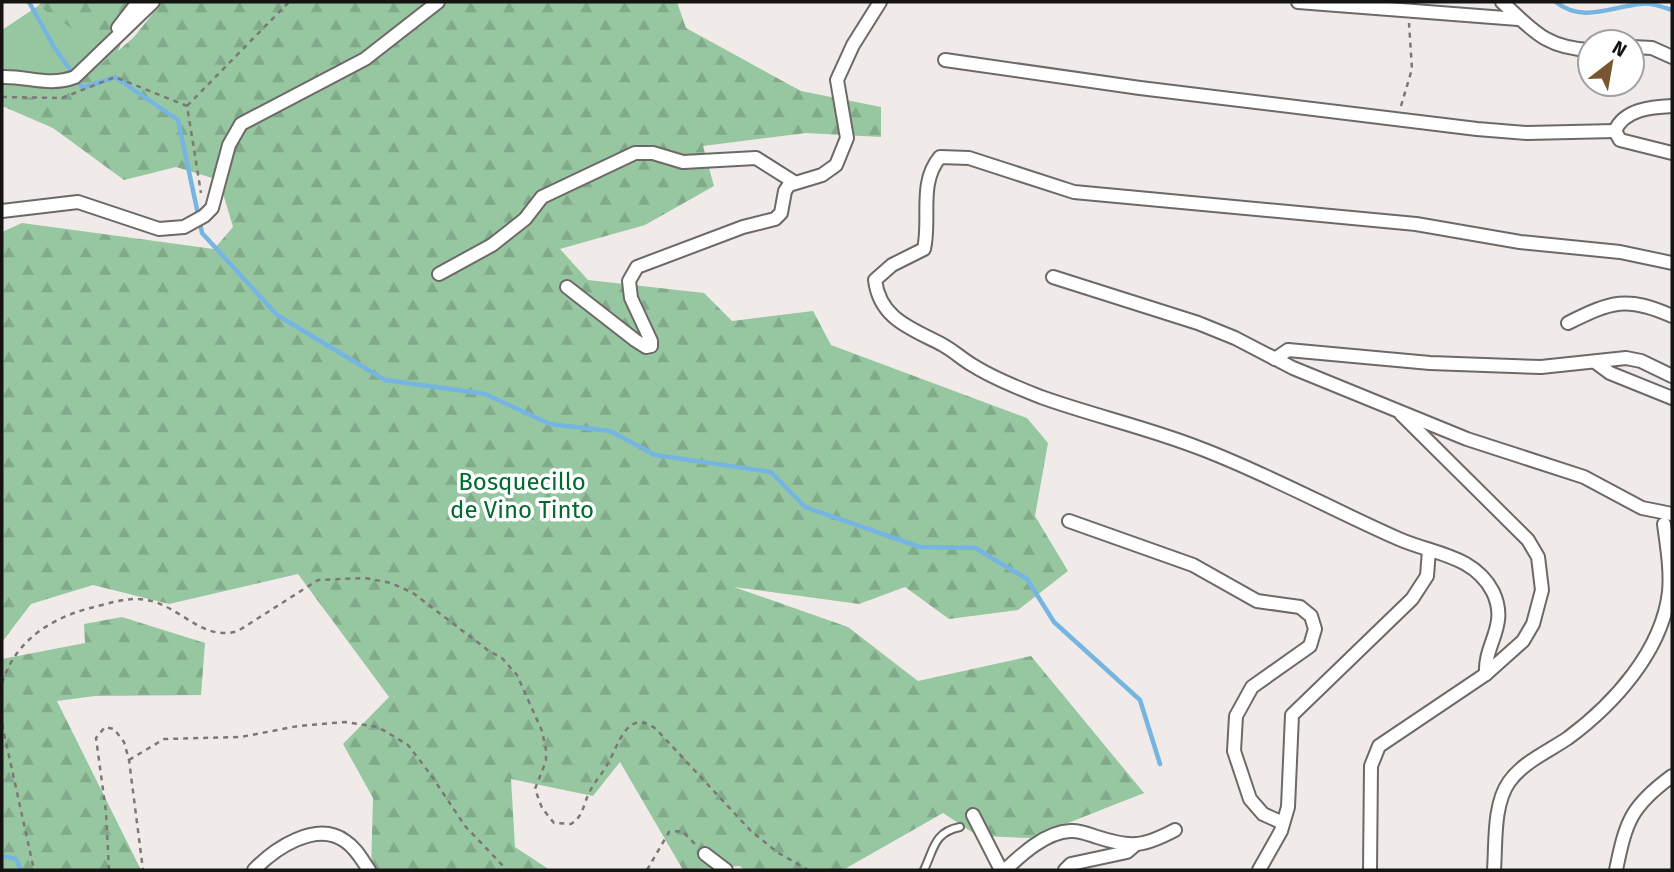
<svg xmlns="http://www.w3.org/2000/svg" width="1674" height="872" viewBox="0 0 1674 872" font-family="'Fira Sans',sans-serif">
  <defs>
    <pattern id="forest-firs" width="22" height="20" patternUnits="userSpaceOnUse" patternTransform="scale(1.75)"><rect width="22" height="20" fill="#97c7a1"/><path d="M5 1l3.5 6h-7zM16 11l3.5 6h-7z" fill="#81aa8a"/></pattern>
  </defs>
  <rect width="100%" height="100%" fill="#f0ebe8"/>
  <polygon fill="#97c7a1" points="38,6 115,56 59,104 2,97 2,30"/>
  <g fill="url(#forest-firs)">
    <polygon points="42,2 136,2 118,51 134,37 162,2 677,2 686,28 801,91 881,107 881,137 806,133 703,146 714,186 645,225 560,249 588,280 704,293 732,321 813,311 831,345 1027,418 1048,443 1035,516 1068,571 1018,610 949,619 905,587 859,604 734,587 848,627 918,681 1031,656 1144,793 1030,838 978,836 943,813 843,870 744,870 740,866 683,870 620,762 593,796 511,779 515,847 550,870 371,870 373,798 343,744 389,697 298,574 169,604 93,585 31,604 2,642 2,232 22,223 214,249 233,227 219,180 176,167 124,180 53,128 2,106 2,97 62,98 112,55 38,6"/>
    <polygon points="122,617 205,643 201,695 95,696 57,701 141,870 2,870 2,659 85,643 84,624"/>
  </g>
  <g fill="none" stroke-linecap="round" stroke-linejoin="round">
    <g stroke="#76b5e2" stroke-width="4.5">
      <polyline points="29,2 54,47 83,88 115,77 178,120 202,233 277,315 385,380 485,394 550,424 610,431 655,455 771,472 805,507 920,547 975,548 1027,579 1054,622 1140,700 1160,764"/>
      <path d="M 1556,2 C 1582,23 1611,7 1640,4 C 1650,2 1663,7 1672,10"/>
      <polyline points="2,856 16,859 21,870"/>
    </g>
    <g stroke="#6d6966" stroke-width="10">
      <path id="service" d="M 924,870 C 934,849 934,832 960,827"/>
    </g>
    <g stroke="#6d6966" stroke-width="16">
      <g id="minor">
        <polyline points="1298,2 1518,19"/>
        <path d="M 1502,2 C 1533,30 1545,48 1590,50"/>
        <polyline points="118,28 138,2"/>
        <polyline points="1632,47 1652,48 1672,57"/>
        <polyline points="945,60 1140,88 1477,129 1527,133 1615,131"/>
        <path d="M 2,77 C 28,76 49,87 75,77 L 153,2"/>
        <path d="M 1672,106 C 1652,107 1624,109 1615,131 L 1620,140 L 1672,153"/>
        <polyline points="2,211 78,202 159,229 184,227 204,216 212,208 229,145 241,124 365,59 438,2"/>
        <polyline points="439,274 492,245 525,219 542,197 635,153 653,153 683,162 756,158 794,182"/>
        <polyline points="1053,277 1198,323 1235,338 1293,368 1467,439 1584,477 1642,508 1672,514"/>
        <polyline points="567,287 635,340 646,347 651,346 651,341 631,298 629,281 637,267 743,227 775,219 781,213 785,191 789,185 822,175 836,165 847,138 837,80 853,45 880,2"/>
        <path d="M 1568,323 C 1612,301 1627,296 1672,316"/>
        <polyline points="1275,359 1288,350 1430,363 1541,367 1626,358 1641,361 1672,376"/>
        <polyline points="1595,362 1610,373 1672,398"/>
        <polyline points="1069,521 1193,565 1257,601 1300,607 1311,616 1315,629 1310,646 1252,687 1236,716 1234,751 1250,799 1263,814 1283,823"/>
        <path d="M 1486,674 C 1484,643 1509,626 1493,592 C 1474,555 1433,554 1399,539 C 1333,510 1270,475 1202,449 C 1149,428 1094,416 1041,397 C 1023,390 990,376 974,366 C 963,360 954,351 943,345 C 913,329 880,320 875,280 L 892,265 L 924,249 C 931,219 918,183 940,157 L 969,158 L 1074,192 L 1416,224 L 1520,242 L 1620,252 L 1672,263"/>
        <polyline points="973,815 1001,870"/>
        <polyline points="705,854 726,870"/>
        <path d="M 254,870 C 274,849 316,820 345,841 C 356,848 362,860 369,870"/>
        <path d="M 1005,870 C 1022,854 1046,832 1070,831 C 1079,830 1088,834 1097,837 C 1131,848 1143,847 1175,830"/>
        <polyline points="1065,870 1071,864 1127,852 1134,846"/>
        <polyline points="1259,870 1281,831 1288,807 1292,715 1412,599 1427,576 1429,550"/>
        <polyline points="1370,870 1371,766 1379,746 1486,674 1523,641 1533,624 1542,590 1538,557 1528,540 1401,414"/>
        <path d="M 1494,870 C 1496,843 1493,805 1509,782 C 1523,762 1549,751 1568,738 C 1614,704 1662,651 1669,592 C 1671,569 1667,547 1664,524"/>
        <path d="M 1616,870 C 1626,821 1631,806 1672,776"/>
      </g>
    </g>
    <g stroke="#7b7876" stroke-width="2.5" stroke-dasharray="5 5" stroke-linecap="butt">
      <polyline points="2,97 62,98 115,77 187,106 201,193"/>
      <polyline points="187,106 289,2"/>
      <polyline points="1401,106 1412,69 1409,23"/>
      <path d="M 2,683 C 17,636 57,615 102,605 C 121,600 136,596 155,602 C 185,612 205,641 238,631 L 318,580 L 365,578 L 391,583 L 413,593 L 489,651 L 502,658 L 517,675 L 542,731 L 546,750 L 546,761 L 535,789 L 542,808 L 554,823 L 571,824 C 584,816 583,804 590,791 C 595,781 603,773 608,763 C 619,745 627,707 656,729 L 751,831 L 777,852 L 808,870"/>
      <polyline points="2,724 34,870"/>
      <polyline points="129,760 164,739 241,737 298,726 345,722 378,727 408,745 431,775 465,826 507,870"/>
      <polyline points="109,870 106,812 96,738 105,727 114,729 124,742 129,760 143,870"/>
      <polyline points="647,870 669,832 682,831 695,844"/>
    </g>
    <use href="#service" stroke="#fff" stroke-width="6"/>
    <use href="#minor" stroke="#fff" stroke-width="12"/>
  </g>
  <g text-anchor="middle" stroke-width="7" stroke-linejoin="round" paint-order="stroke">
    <g font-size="24" fill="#02692f" stroke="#fff">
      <text x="522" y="490">Bosquecillo<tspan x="522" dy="28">de Vino Tinto</tspan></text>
    </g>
  </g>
  <rect width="1674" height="872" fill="none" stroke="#151413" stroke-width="7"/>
  <g transform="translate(1611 63) rotate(31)"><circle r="33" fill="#ffffff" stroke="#a1a1a1" stroke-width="2"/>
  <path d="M0-5L12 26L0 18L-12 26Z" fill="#79562f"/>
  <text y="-10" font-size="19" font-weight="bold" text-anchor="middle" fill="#151413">N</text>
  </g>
</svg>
